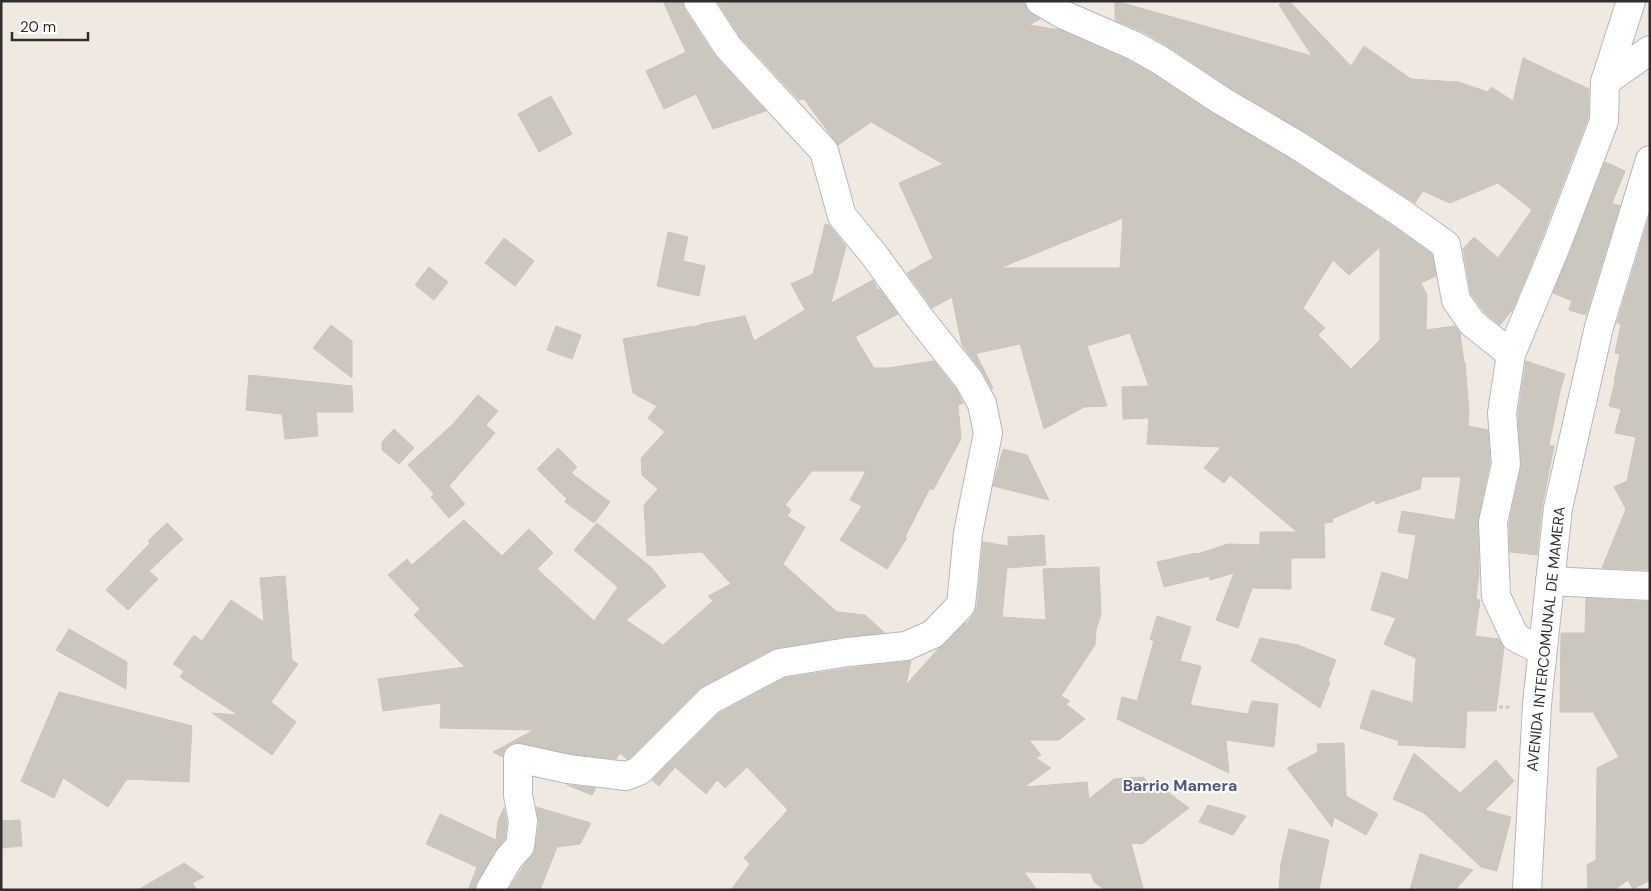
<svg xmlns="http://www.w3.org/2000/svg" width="1651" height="891" viewBox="0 0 1651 891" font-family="'DM Sans',sans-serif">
  <rect width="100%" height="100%" fill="#efe9e1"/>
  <g fill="#cbc7bf" stroke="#cbc5ba" fill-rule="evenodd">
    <polygon points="663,1 682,1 685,10 715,56 766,111 713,129 696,94 664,109 646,71 686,52"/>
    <path d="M 717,1 L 1024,1 L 1027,9 L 1040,19 L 1029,25 L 1060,30 L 1128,60 L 1152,73 L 1214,114 L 1289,158 L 1391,225 L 1432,254 L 1436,276 L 1421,283 L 1427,295 L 1426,330 L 1455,326 L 1460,333 L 1464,362 L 1465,362 L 1469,412 L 1468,426 L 1488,430 L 1490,463 L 1478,519 L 1479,574 L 1476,599 L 1480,600 L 1475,636 L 1499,639 L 1504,647 L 1496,711 L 1467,711 L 1465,748 L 1398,745 L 1399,741 L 1360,728 L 1372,690 L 1413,703 L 1416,658 L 1384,644 L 1396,618 L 1371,610 L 1382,572 L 1408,580 L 1416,535 L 1398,532 L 1402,511 L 1455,520 L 1461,477 L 1422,477 L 1420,489 L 1376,504 L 1375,500 L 1332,519 L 1333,522 L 1324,523 L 1325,558 L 1291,558 L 1291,589 L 1252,588 L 1238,628 L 1216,620 L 1234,573 L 1210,580 L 1209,576 L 1164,587 L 1157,562 L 1196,553 L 1197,554 L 1228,544 L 1260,545 L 1260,532 L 1297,532 L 1230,475 L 1224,483 L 1204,468 L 1221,447 L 1147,444 L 1149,418 L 1123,419 L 1122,387 L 1149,386 L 1130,333 L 1087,346 L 1107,406 L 1084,407 L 1044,429 L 1020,344 L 969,355 L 962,345 L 952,297 L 932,308 L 907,273 L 933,258 L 899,183 L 943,164 L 871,122 L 838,145 L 804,99 L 799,100 L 740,37 ZM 1123,218 L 1120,268 L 1000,268 ZM 1380,247 L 1380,340 L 1351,369 L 1318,335 L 1325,328 L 1303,308 L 1333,260 L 1349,275 Z"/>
    <polygon points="1115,1 1312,56 1279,5 1283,1 1289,1 1351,66 1364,46 1411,79 1458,82 1488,92 1491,87 1513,101 1523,58 1589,89 1588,118 1541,240 1513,309 1500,325 1484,312 1471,294 1463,249 1474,237 1498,258 1532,210 1498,183 1450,203 1423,191 1415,203 1305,132 1230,88 1169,47 1143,32 1115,20"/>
    <polygon points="551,96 572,134 539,152 518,114"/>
    <polygon points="1605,162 1625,171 1612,203 1620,206 1586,315 1569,310 1572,301 1553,293"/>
    <polygon points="1649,217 1650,570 1602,568 1626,509 1614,487 1627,481 1636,437 1615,433 1621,409 1609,406 1615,381 1614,381 1620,354 1615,353 1621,324 1617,323"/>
    <polygon points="825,224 829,225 846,246 831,303 873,280 878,290 880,289 898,314 855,337 874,368 888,368 934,361 956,389 963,403 958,405 961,439 933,490 930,488 905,537 907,538 887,569 840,540 862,506 850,500 866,471 812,471 785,505 791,510 787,516 805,527 783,564 837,612 865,615 885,633 846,637 773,649 699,689 630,758 627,759 620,753 616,759 571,754 521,743 512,744 505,749 503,757 493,752 534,730 440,728 441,703 383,711 378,679 465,667 414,615 420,609 388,575 407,559 412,565 464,520 502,556 529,529 553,553 537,569 594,621 618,587 574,550 597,523 652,568 666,586 626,620 663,645 713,601 708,596 731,584 702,552 647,556 644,505 658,489 642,475 641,458 665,432 648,418 657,406 633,393 623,339 693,326 692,328 702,324 745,316 754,341 805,310 791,284 813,274"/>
    <polygon points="668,232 688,237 683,261 705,266 699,296 657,286"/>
    <polygon points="504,238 534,261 515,286 485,263"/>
    <polygon points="429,267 448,282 434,300 415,285"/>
    <polygon points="331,325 352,341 352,378 313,348"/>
    <polygon points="556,326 581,335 572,359 547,350"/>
    <polygon points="976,354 993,388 992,389 981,370 969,355"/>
    <polygon points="1526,361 1565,374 1560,391 1549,445 1554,446 1542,506 1537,555 1510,552 1509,523 1521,467 1518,414"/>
    <polygon points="249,375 352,386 353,412 316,412 318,436 285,439 282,414 246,410"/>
    <polygon points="478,395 498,411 486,425 495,433 449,486 465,504 449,518 431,497 434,494 408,465 453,424"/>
    <polygon points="394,429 414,448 399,464 382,450 382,442"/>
    <polygon points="558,448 577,467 571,473 610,502 594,523 565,502 567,499 537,469"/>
    <polygon points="1003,449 1027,455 1049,500 993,486"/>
    <polygon points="167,523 183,539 149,571 158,579 128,610 106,590 150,543 148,541"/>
    <polygon points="1044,535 1046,565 1007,568 1002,617 1046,620 1043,569 1099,567 1101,614 1096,630 1095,645 1061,696 1070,701 1066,704 1085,719 1059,740 1029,740 1041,755 1036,758 1051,768 1024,787 1087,782 1089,799 1114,779 1143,777 1155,791 1161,787 1189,808 1142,844 1131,843 1143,888 1105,890 1094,882 1091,873 1024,872 1037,890 731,890 750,864 744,858 788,810 747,767 725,788 717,780 706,794 675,767 659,786 652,780 719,713 785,678 850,668 911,661 906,685 939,648 965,623 967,623 973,615 977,607 983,542 1008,546 1008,537"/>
    <polygon points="285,576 292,660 298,664 271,702 296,722 272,755 212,713 238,715 180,677 184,671 173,664 194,635 202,641 231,600 264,622 260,578"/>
    <polygon points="1586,598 1650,602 1650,880 1633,889 1628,880 1614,890 1588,890 1587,865 1596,860 1597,768 1619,757 1593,712 1560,712 1561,633 1585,633"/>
    <polygon points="1157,616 1191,627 1180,661 1201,666 1190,705 1248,714 1252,701 1278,704 1274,747 1226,740 1229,773 1117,719 1122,697 1137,701 1154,641 1150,639"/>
    <polygon points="69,629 127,662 126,689 56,650"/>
    <polygon points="1260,638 1298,645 1336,660 1328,681 1330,682 1320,708 1251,661"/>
    <polygon points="59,692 192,726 189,782 127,779 108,807 63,778 54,798 21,781"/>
    <polygon points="1344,743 1346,796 1378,814 1366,835 1334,817 1332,827 1287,768 1318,752 1317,744"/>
    <polygon points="1414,753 1460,793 1496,760 1514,781 1485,810 1511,817 1497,871 1481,867 1424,813 1393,799"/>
    <polygon points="567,785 596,788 592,795"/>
    <polygon points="1208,805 1226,810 1246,816 1233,835 1199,822"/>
    <polygon points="536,807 591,823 580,844 557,847 540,890 508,890 535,848 539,823"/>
    <polygon points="504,808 507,822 505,839 496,850 477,882 474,890 468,890 477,867 426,844 440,814 496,840 498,821"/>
    <polygon points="20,820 22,846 1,848 1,821"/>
    <polygon points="1289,829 1329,840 1319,890 1279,890 1281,864"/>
    <polygon points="1420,854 1473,870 1455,890 1410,890"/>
    <polygon points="184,863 204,877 192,883 197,890 138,890"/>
  </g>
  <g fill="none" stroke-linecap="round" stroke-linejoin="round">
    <g stroke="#b4b7c1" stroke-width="30">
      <g id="minor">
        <polyline points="1040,1 1064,15 1135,46 1160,60 1222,101 1297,145 1400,212 1446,245 1456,300 1472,323 1511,354 1502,413 1506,464 1493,522 1496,596 1515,637 1542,651"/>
        <polyline points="1605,82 1650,50"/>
        <polyline points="1511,354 1556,246 1604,121 1605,82 1631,1"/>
        <polyline points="1550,581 1650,586"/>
        <polyline points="490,890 509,858 520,846 523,821 518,795 518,758 568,769 626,776 639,771 710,700 780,663 848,652 906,646 933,634 961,605 968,533 988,433 982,404 969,380 919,317 875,256 842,216 824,151 728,47 698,1"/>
        <polyline points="1527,890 1537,704 1558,508 1599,327 1650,160"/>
      </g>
    </g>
    <polyline stroke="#c9c9c9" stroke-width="3" stroke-dasharray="4 2.5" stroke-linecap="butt" points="1476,677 1477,707 1512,707"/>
    <use href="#minor" stroke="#fff" stroke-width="28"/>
  </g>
  <g text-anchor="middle" stroke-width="4" stroke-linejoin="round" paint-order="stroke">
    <g font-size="15" fill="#2e2e2e" stroke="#fff">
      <text transform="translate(1546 639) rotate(-84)" y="5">AVENIDA INTERCOMUNAL DE MAMERA</text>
    </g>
    <g font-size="16" font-weight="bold" fill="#4d5680" stroke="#fff">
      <text x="1180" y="791">Barrio Mamera</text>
    </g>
  </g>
  <rect width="1651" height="891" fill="none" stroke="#2e2e2e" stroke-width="5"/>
  <path d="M12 32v8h76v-8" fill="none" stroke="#2e2e2e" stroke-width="2.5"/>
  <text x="20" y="32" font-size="15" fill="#2e2e2e" stroke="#ffffff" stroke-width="4" paint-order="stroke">20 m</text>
</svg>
